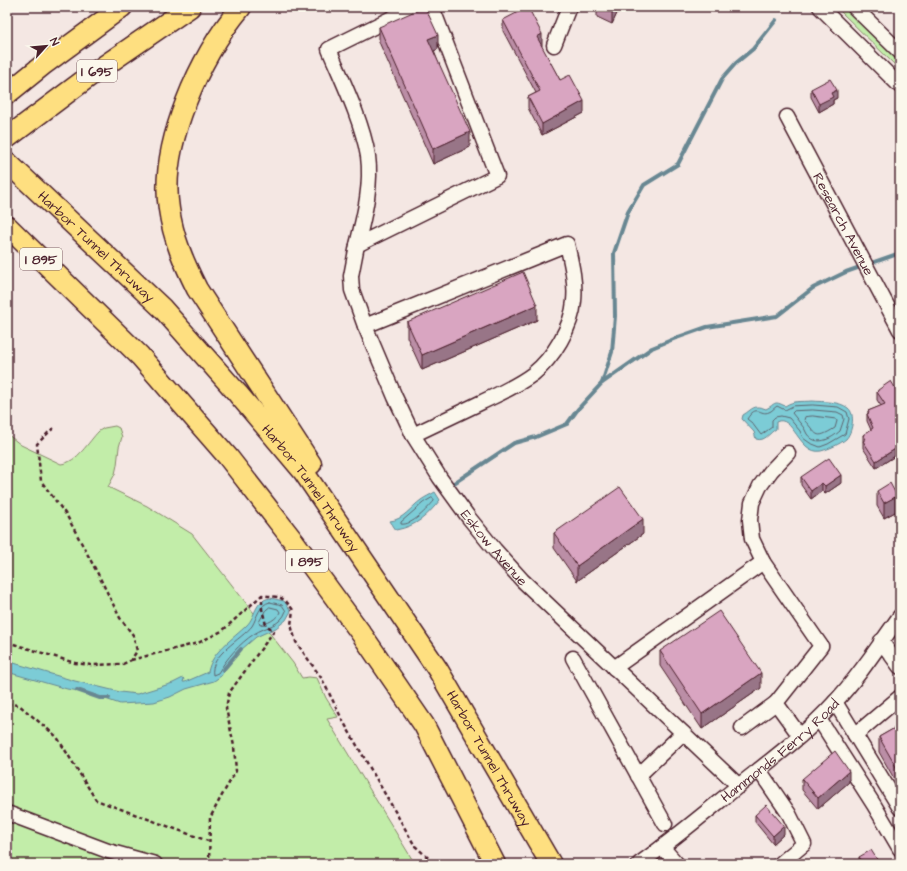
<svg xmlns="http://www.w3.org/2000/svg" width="907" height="871" viewBox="0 0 907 871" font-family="'Architects Daughter',sans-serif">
  <rect width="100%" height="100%" fill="#f4e7e3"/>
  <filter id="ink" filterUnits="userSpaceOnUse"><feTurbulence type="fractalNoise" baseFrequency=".025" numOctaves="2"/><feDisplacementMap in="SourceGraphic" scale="8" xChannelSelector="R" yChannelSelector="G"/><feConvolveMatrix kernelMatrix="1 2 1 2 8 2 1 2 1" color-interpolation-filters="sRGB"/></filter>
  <g filter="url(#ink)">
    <g fill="#c2eda9" stroke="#86866a">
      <polygon points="836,7 849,7 900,58 900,70"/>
      <path d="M 115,426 L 119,428 L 122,437 L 119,447 L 117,465 L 115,474 L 108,487 L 147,506 L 192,534 L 293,663 L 302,678 L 309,677 L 317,678 L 326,698 L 338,717 L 327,719 L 415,864 L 7,864 L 7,434 L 21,445 L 61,464 C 78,462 88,442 99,431 L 104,428 Z"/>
    </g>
    <g fill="#7cccd6" stroke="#688792">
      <path d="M 812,401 C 824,402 839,401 848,408 C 856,414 852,433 846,439 C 840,444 829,449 821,451 C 799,455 793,413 776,422 L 776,429 C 769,433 765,442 756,439 L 754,432 L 742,419 L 743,415 C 753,409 753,404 766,409 C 776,404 773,400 785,406 C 794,400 801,402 812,401 Z"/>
      <path d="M 435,492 L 440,500 C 427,516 417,526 396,530 L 390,521 C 403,520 411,507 421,500 C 425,497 430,495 435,492 Z"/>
      <path d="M 270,598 L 284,601 L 291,611 L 286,620 L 276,628 L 256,637 L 234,656 L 228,664 L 221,676 L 214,681 L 186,689 L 170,697 L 154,702 L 120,704 L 85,692 L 67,689 L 7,672 L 7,661 L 75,681 L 120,692 L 137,694 L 173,683 L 183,678 L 184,679 L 183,682 L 185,682 L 208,672 C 212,651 232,640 247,625 C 256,616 254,601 270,598 Z"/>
    </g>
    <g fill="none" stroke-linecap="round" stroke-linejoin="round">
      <g stroke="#5e646f" stroke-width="1">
        <path d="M 813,405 L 838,407 L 847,412 L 849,419 L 845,434 L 828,444 L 820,447 L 810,443 L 803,438 L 800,431 L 789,418 L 781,416 L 775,417 L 772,420 L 772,427 L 761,435 L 752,423 L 747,419 C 757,403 760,416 769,412 C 772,411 774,408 777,406 L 785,410 L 793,406 Z"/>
        <path d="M 813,410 L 837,412 L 843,415 L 844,419 L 840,431 C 831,439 816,447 807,434 C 806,432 805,430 804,428 C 800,423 796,418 792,413 L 794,411 Z"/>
        <path d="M 813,416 L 836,419 L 837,421 L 835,428 C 814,441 818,434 804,420 L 805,417 Z"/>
        <path d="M 432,498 L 434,499 L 434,501 C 427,509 412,526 401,524 L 401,522 L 423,503 Z"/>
        <path d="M 270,602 L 282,605 L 286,611 C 281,626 266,626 254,634 C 239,644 227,658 218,673 L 213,675 C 209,655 242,639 252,626 C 257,618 259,604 270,602 Z"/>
        <path d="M 270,607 L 278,609 L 280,612 C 277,619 267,624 260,625 L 259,622 L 265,611 Z"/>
      </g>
      <g stroke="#688792" stroke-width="4">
        <polyline points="602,383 612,352 615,316 614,253 628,212 644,185 678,164 722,79 736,63 753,49 776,20"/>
        <polyline points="454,483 514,443 536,437 567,424 578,409 602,383 652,348 676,338 707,327 777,316 813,288 846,272 900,253"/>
        <polyline points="223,670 241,649"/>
        <polyline points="77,690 100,698 109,698"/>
      </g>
      <g stroke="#4a1f2b" stroke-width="17">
        <g id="minor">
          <path d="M 414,7 L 329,49 C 343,82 362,121 368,156 C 372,186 364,216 357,245 L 497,176 L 432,7"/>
          <polyline points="820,7 900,86"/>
          <polyline points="854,7 900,52"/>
          <polyline points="554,45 569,7"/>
          <path id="s1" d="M 787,117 L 900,330"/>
          <path id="s2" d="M 357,245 L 351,276 L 352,290 L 365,326 L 395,397 L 413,435 L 440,478 L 469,518 L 495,550 L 522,580 L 739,786"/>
          <path d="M 365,326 L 567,244 C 571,262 576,282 574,301 C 572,327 553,358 533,374 C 517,386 499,394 482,402 C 459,413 436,424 413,435"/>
          <polyline points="788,453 771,471 760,486 752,503 750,520 752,539 763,562 821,646 776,703 800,736"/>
          <polyline points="881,641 900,667"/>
          <polyline points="573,658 665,824"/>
          <polyline points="614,668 763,562"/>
          <polyline points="835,702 900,808"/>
          <polyline points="819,719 874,805 900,849"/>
          <polyline points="742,728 776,703"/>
          <polyline points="855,735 900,697"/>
          <polyline points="759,770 789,814 804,844 780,864"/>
          <polyline points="638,776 683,733"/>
          <polyline points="7,813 108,851 155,864"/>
          <polyline points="662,847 677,864"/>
          <path id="s3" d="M 639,864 C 673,840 705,813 737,787 C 771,760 805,735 834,703 C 859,677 879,645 900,616"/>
        </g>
      </g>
      <g stroke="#4a1f2b" stroke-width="23">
        <g id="highway">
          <path d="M 241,7 C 200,56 159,145 169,209 C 173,238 184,263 197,289 L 311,464"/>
          <polyline points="7,94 43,65 122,7"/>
          <polyline points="7,138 91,75 190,7"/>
          <path id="s4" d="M 7,162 L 162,308 L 238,394 L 303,471 L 438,670 L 551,864"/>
          <polyline points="7,226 140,356 228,457 295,543 363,636 424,725 495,864"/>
        </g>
      </g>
      <g stroke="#4a1f2b" stroke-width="2.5" stroke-dasharray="4 3" stroke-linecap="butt">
        <polyline points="7,642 75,663 91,665 123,664 131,660 137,651 133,635 120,618 98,574 67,516 41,481 37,444 48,433 56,426"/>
        <path d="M 131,660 L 198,643 L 222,631 L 262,595 C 280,598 281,594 293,610 L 291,625 L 296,642 L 322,679 L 343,721 L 415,846 L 435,864"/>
        <polyline points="7,704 19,705 57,737 96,800 208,841"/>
        <polyline points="209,864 210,818 221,797 236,771 234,746 226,708 229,693 274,631 266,625 262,609 262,596"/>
      </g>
      <use href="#minor" stroke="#fbf7ec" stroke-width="14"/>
      <use href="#highway" stroke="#fedf80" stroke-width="20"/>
    </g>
    <g fill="#bb8ea6" stroke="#4a1f2b">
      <polygon points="597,7 620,7 612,24 597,17"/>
      <polygon points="503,20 542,46 541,46 560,80 584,113 542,135 528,108 528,97 536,93 503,31"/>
      <polygon points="379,27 438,49 434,51 470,147 433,164 379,42"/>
      <polygon points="811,89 837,98 833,100 833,104 819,112 811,97"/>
      <polygon points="537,320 422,370 407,337 407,322"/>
      <polygon points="878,390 900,396 900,453 876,468 863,448 863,435 871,430 867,421 867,414 868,413 868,411 881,406 877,400 877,392 878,392"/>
      <polygon points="801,477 841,483 825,494 822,491 811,499 801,485"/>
      <polygon points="877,491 897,511 884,518 877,506"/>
      <polygon points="899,520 900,520 900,531 899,528"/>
      <polygon points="554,533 643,534 577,581 554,548"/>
      <polygon points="660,651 761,688 702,729 660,666"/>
      <polygon points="900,725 900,789 879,752 879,737"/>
      <polygon points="802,779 849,782 818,809 802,790"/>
      <polygon points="755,815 784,834 773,844 755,822"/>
      <polygon points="859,857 880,864 859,864"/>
    </g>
    <g fill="#987487" stroke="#4a1f2b">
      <polygon points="613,7 620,7 612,24 612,9"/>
      <polygon points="542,34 542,46 537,48 537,37"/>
      <polygon points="438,35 438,49 428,54 428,39"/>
      <polygon points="837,90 837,98 833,100 833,104 819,112 819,104 831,93"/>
      <polygon points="584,101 584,113 542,135 542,124"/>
      <polygon points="470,132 470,147 433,164 433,149"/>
      <polygon points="537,305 537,320 422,370 422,355"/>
      <polygon points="900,446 900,453 876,468 876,461"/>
      <polygon points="841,475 841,483 825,494 825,486"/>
      <polygon points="822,483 822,491 811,499 811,491"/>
      <polygon points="897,496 897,511 884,518 884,503"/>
      <polygon points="643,519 643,534 577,581 577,566"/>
      <polygon points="761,673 761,688 702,729 702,714"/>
      <polygon points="849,771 849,782 818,809 818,798"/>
      <polygon points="784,826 784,834 773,844 773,836"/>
    </g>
    <g fill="#d9a5c1" stroke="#4a1f2b">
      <polygon points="424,7 425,7 438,35 428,39 470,132 433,149 379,27"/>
      <polygon points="528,7 542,34 537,37 560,80 570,75 584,101 542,124 528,97 540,91 503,20"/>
      <polygon points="607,7 613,7 612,9"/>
      <polygon points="830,79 837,90 831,93 833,97 819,104 811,89"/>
      <polygon points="523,272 537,305 422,355 407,322"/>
      <polygon points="891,381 900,396 898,397 900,399 900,446 876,461 863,441 866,439 863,435 873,428 867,414 869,413 868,411 885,404 877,392 878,391 878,390"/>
      <polygon points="829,458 841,475 825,486 822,483 811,491 801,477"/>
      <polygon points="890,483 897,496 884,503 877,491"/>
      <polygon points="620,487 643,519 577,566 554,533"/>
      <polygon points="719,611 761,673 702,714 660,651"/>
      <polygon points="900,725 900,774 879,737"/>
      <polygon points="835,751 849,771 818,798 802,779"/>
      <polygon points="766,805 784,826 773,836 755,815"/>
      <polygon points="871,850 880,864 864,864 859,857"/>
    </g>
  </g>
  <g text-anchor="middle" stroke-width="3" stroke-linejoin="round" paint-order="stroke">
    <g fill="#fbf7ec" stroke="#7f6065" stroke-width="1">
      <rect x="77" y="60" width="40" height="22" rx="3"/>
      <rect x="20" y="248" width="42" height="22" rx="3"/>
      <rect x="286" y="550" width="42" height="22" rx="3"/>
    </g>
    <g font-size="13" font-weight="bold" fill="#4a1f2b">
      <text x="97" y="76">I 695</text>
      <text x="41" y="264">I 895</text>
      <text x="307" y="566">I 895</text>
    </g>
    <g font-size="14" fill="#4a1f2b" stroke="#fbf7ec">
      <text dy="5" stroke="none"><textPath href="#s1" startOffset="121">Research Avenue</textPath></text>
      <text dy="5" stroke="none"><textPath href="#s4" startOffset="123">Harbor Tunnel Thruway</textPath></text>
      <text dy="5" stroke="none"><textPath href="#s4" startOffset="447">Harbor Tunnel Thruway</textPath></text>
      <text dy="5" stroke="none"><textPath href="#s2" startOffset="342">Eskow Avenue</textPath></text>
      <text dy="5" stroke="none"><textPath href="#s3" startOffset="181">Hammonds Ferry Road</textPath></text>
      <text dy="5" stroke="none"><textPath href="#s4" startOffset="771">Harbor Tunnel Thruway</textPath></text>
    </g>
  </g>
  <rect width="907" height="871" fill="none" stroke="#fbf7ec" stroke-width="24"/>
  <rect x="12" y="12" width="883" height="847" fill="none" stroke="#4a1f2b" stroke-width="1.5" filter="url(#ink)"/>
  <g transform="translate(46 46) rotate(63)" stroke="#fbf7ec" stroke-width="3" paint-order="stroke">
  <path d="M0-3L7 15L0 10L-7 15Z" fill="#4a1f2b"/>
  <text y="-6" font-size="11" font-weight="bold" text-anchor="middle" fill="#4a1f2b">N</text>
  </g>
</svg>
